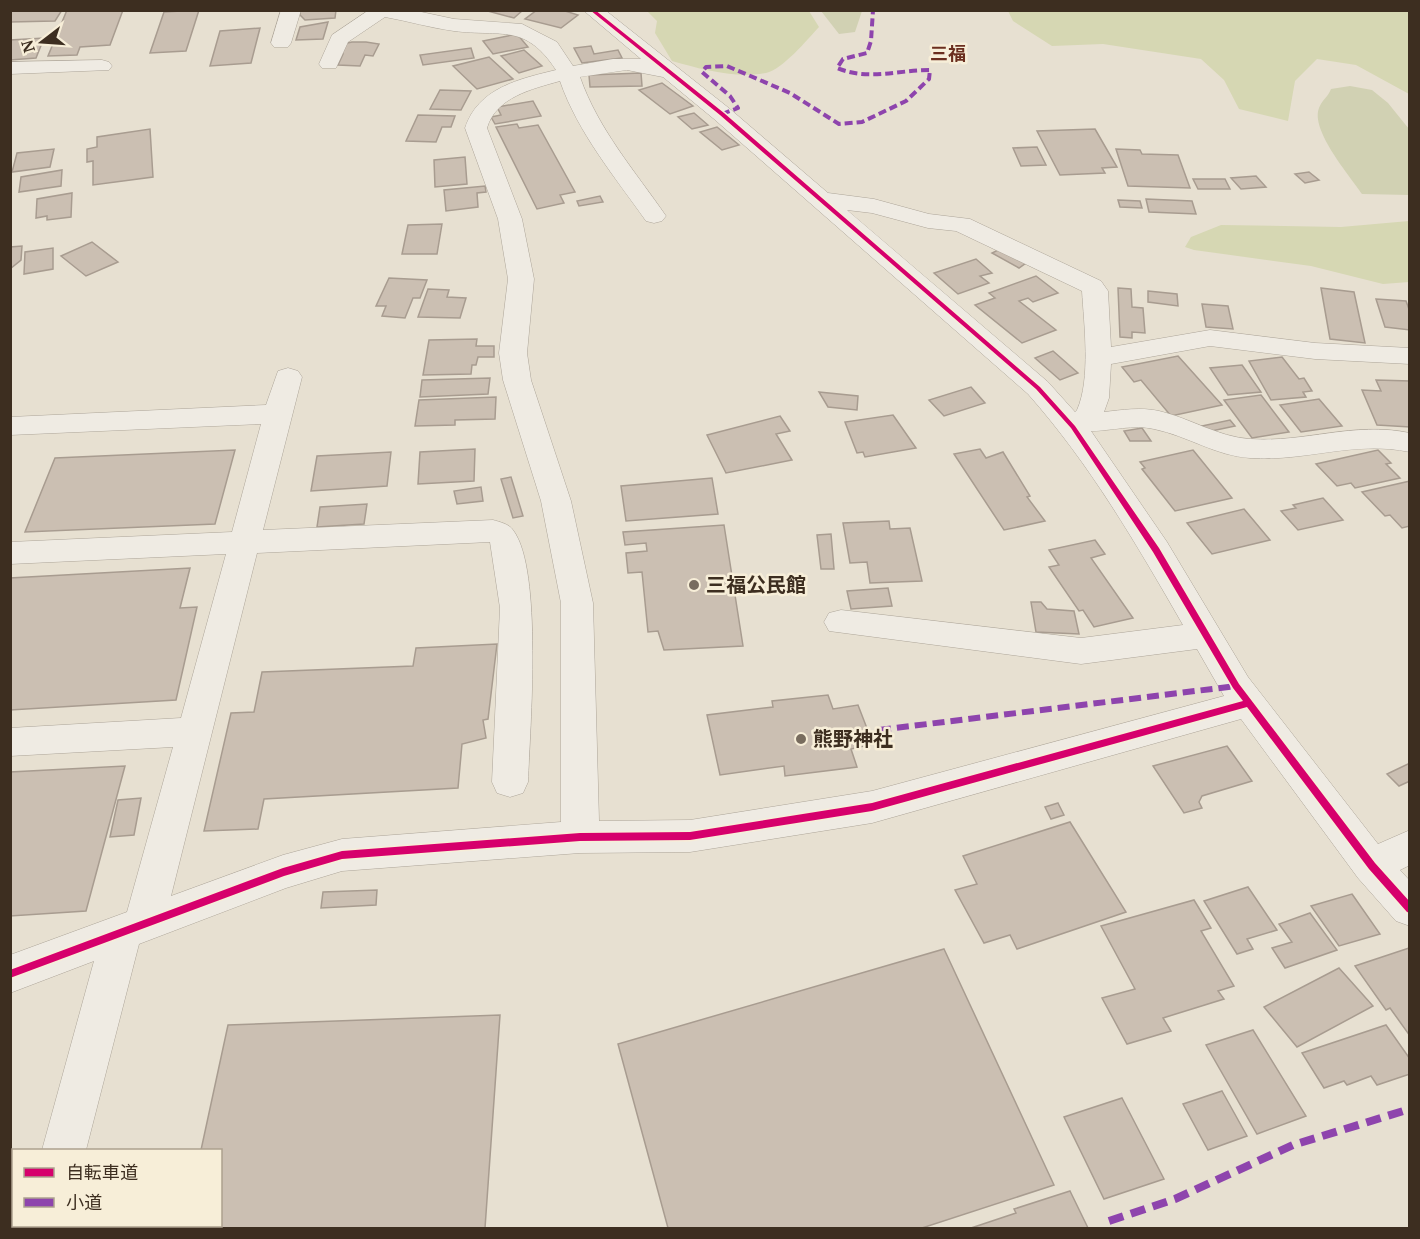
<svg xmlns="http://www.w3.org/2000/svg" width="1420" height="1239" viewBox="0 0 1420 1239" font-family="'PT Serif','Noto Sans JP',serif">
  <rect width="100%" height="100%" fill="#e7e0d1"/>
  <g fill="#d6d7b3">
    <path d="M 647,11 L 809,11 L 819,27 C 807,40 783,69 766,73 C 735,79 701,69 672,61 L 655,33 L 657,21 Z"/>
    <polygon points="1008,11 1409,11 1409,94 1356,65 1317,59 1295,81 1288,121 1239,109 1224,80 1201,59 1103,44 1052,46 1013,21"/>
    <polygon points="1409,221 1409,282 1383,284 1311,266 1194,250 1185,247 1191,237 1221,225 1341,227"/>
  </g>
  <g fill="#d1d1b3">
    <polygon points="821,11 862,11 855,32 839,34"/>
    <path d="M 1350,86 L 1372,90 L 1388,103 L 1409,129 L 1409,195 L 1362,194 C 1350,176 1310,130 1319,108 C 1322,100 1328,97 1331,89 Z"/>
  </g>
  <g fill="#cbbfb2" stroke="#a89c90" stroke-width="1.5">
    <polygon points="10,10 62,10 55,21 10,22"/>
    <polygon points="67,10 123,10 110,45 80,47 77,55 48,56"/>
    <polygon points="199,10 186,51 150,53 164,12"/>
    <polygon points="300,10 336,10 335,18 305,20 300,15"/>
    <polygon points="484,10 523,10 514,18"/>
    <polygon points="537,10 562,10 578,15 561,28 525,19"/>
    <polygon points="328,22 323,39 296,40 300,27"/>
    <polygon points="260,28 251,63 210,66 220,31"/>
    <polygon points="517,34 528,47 493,54 483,41"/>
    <polygon points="44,38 36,58 10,60 10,40"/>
    <polygon points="352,42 366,42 379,44 373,56 365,55 360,66 338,65 343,54 338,54 343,44"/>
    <polygon points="591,46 594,54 618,50 622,58 582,63 574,48"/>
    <polygon points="471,48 474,58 423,65 420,55"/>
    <polygon points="524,50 542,66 519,73 501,56"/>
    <polygon points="489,57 513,79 477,89 453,66"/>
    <polygon points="641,73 642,86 590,87 589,75"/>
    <polygon points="662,83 693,106 670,114 639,90"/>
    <polygon points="440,90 471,91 461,110 430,109"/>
    <polygon points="533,101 541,116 495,124 491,117 501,115 497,107"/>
    <polygon points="694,113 708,125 692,129 678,117"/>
    <polygon points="418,115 455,116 451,127 442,127 436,142 406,141"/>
    <polygon points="517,124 519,128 538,125 575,192 560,195 564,203 537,209 496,127"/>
    <polygon points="717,127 739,145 722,150 700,132"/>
    <polygon points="150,129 153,177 93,185 93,161 87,162 87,149 97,147 97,137"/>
    <polygon points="1095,129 1117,167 1102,168 1105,173 1060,175 1037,131"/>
    <polygon points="1037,147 1046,165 1021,166 1013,148"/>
    <polygon points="54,149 50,167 12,172 17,153"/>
    <polygon points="1116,149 1140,150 1142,154 1178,155 1190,188 1128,186"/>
    <polygon points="465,157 467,184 435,187 434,160"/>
    <polygon points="62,170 61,186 19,192 21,177"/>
    <polygon points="1309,172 1319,180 1305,183 1295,174"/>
    <polygon points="1256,176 1266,187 1241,189 1231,178"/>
    <polygon points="1193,179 1225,179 1230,189 1198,189"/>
    <polygon points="485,186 486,192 477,193 478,207 446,211 444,190"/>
    <polygon points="72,193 71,217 47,220 47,216 36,218 37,199"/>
    <polygon points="600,196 603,202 579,206 577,201"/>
    <polygon points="1146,199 1192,201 1196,214 1149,212"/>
    <polygon points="1118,200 1140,201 1142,208 1120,207"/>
    <polygon points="442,224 437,254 402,254 408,225"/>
    <polygon points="92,242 118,262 86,276 61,256"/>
    <polygon points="22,246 21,260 10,269 10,247"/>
    <polygon points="53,248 53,269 24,274 25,252"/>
    <polygon points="1000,249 1026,263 1019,268 992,253"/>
    <polygon points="976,259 992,273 980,276 989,283 958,294 934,273"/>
    <polygon points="1036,276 1058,293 1033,302 1028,298 1019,301 1056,330 1022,343 975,305 995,298 989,293"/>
    <polygon points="389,278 427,280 420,298 413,298 405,318 382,316 386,306 376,306"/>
    <polygon points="1118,288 1131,289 1132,307 1143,308 1145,333 1132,332 1132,338 1120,337"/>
    <polygon points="1321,288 1354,292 1365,343 1330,339"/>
    <polygon points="428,289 449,290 447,297 466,298 460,318 418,317"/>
    <polygon points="1148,291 1177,294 1178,306 1148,302"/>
    <polygon points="1376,299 1406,301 1410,312 1410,330 1385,327"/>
    <polygon points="1202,304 1228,306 1233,329 1206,327"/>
    <polygon points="477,339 476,346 494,346 494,357 478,357 476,365 472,365 471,374 423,375 429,340"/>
    <polygon points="1053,351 1078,373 1060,380 1035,358"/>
    <polygon points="1178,356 1222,405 1171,416 1141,380 1134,382 1122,367"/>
    <polygon points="1282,357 1299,379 1304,378 1312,391 1303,392 1306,397 1271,400 1249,361"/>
    <polygon points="1242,365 1261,392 1228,395 1210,368"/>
    <polygon points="490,378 488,394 420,397 422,380"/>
    <polygon points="1376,380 1410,381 1410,427 1377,425 1362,390 1381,391"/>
    <polygon points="971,387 985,403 944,416 929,400"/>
    <polygon points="819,392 858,396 857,410 828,407"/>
    <polygon points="1261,395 1289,432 1252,438 1224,400"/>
    <polygon points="496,397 495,419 455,420 455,425 415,426 419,400"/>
    <polygon points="1319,399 1342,426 1301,432 1280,405"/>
    <polygon points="893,415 916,448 865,457 863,452 857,453 845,422"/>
    <polygon points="780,416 790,431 776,434 792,460 726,473 707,435"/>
    <polygon points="1230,420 1235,426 1207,432 1202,426"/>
    <polygon points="1142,428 1151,441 1130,441 1124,431"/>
    <polygon points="475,449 474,481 418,484 420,452"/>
    <polygon points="980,449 986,458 1003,452 1030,496 1027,497 1045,521 1004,530 954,454"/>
    <polygon points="235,450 215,524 25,532 55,458"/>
    <polygon points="1193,450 1232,498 1175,511 1142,469 1145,468 1140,462"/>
    <polygon points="1378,450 1391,463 1386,464 1400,478 1355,488 1351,483 1337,486 1316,464"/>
    <polygon points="391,452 387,486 311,491 317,456"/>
    <polygon points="511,477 523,516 513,518 501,479"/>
    <polygon points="712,478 718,514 626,521 621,486"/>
    <polygon points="1410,481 1410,526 1402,528 1390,515 1385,516 1362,492"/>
    <polygon points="481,487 483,501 457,504 454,491"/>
    <polygon points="1323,498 1343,520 1298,530 1281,511 1296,508 1293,505"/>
    <polygon points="367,504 364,524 317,527 320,507"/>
    <polygon points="1244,509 1270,540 1212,554 1187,523"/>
    <polygon points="889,521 890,529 910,528 922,581 870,583 867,562 850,563 843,523"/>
    <polygon points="724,525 743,646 664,650 658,631 648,632 642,572 628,573 626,553 647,551 646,543 625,545 623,532"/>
    <polygon points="831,534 834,569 821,569 817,535"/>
    <polygon points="1095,540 1105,554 1091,558 1133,618 1094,627 1083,610 1079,611 1049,567 1059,565 1049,550"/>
    <polygon points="190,568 180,608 197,607 176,700 10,710 10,578"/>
    <polygon points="888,588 892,606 851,609 847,591"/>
    <polygon points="1031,602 1041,602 1047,609 1074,611 1079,634 1036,632"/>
    <polygon points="497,644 488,719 483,720 486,738 462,744 458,788 264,799 258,829 204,831 231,713 254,712 262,672 413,666 416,648"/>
    <polygon points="828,695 833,709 858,705 873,744 851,749 857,767 785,776 784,766 720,775 707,715 773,707 772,701"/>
    <polygon points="1227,746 1252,781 1202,796 1199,802 1202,808 1184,813 1153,766"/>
    <polygon points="1410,763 1410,781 1399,786 1387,774"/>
    <polygon points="125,766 86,911 10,916 10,772"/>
    <polygon points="141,798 134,835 110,837 118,800"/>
    <polygon points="1058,803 1064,815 1051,819 1045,807"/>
    <polygon points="1070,822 1126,912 1017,949 1010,935 984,943 955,890 977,884 963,856"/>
    <polygon points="1248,887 1277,930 1247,939 1253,949 1237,954 1204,901"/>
    <polygon points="377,890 376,905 321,908 323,892"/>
    <polygon points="1352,894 1380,934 1339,946 1311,906"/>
    <polygon points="1194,900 1211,928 1201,931 1234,986 1218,991 1224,999 1163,1018 1171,1031 1127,1044 1102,998 1135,989 1101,926"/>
    <polygon points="1310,913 1337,950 1285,968 1272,948 1292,942 1279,924"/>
    <polygon points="1409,948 1410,948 1410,1036 1390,1008 1386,1010 1355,966"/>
    <polygon points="944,949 1054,1185 922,1228 668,1228 618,1044"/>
    <polygon points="1339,968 1373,1006 1297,1047 1264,1007"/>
    <polygon points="500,1015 485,1228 155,1228 156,1226 220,1226 220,1150 201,1150 228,1025"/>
    <polygon points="1386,1025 1410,1059 1410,1074 1377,1085 1371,1076 1347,1085 1344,1081 1324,1088 1302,1053"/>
    <polygon points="1253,1030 1306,1116 1257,1134 1206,1045"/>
    <polygon points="1222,1091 1247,1136 1208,1150 1183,1104"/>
    <polygon points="1122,1098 1164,1179 1104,1199 1064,1117"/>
    <polygon points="1070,1191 1088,1228 971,1228 1016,1213 1014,1209"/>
  </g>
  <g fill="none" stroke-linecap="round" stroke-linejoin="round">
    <g stroke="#ada599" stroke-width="1">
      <g id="minor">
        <polygon points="281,10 301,10 291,43 288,47 274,47 271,43"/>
        <path d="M 369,10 L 412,10 L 454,19 L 522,24 L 557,42 L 573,66 L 613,59 L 641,59 L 583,10 L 605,10 L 730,109 L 828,193 L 874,199 L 929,214 L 970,219 L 1101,281 L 1108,291 L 1111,347 L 1210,330 L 1315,343 L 1410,348 L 1410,364 L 1315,359 L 1210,346 L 1111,364 L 1109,398 L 1104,412 C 1122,410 1141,407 1159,411 C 1190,418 1218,437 1250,439 C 1305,443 1353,421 1410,433 L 1410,452 C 1353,440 1306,462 1250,458 C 1216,456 1188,436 1154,429 C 1134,424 1111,431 1091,431 L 1167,542 L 1248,677 L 1378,844 L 1410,830 L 1410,865 L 1400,870 L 1410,881 L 1410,926 L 1396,921 L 1358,878 L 1241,719 L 872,823 L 690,852 L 580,853 L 342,871 L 286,888 L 139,944 L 86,1150 L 42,1150 L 94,961 L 10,993 L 10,955 L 127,912 L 173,747 L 10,756 L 10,728 L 181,718 L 226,554 L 10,564 L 10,542 L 232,532 L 261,424 L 10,435 L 10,417 L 266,405 L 278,371 L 288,368 L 298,371 L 302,377 L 263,530 L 493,520 C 500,522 509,524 513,530 C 543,569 530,728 528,782 L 523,793 L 510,797 L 497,793 L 492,782 L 500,608 L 490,542 L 257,553 L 171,896 L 283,855 L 342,839 L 561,822 L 561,603 L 541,501 L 503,380 L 499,353 L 508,279 L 498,219 L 465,128 C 478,88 519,79 556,70 C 525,23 502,37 454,31 C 431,28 408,21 385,17 L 348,42 L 336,68 L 322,68 L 319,64 L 332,35 ZM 627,70 L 663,77 L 714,119 L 1028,394 C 1090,464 1137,545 1183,625 L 1081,638 L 841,610 L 829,613 L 824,622 L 829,631 L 1081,664 L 1197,649 L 1224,696 L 872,791 L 690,820 L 599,821 L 593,603 L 571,501 L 531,380 L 527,353 L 534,279 L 522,219 L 487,128 C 496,97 532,89 560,81 C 578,133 615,177 646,221 L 654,223 L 662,221 L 666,216 C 635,171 598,129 580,77 ZM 847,210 L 872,213 L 928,228 L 956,231 L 1082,291 C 1084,324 1091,379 1077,410 L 1075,412 L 1048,382 Z"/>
        <polygon points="102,60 109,62 112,66 109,70 10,74 10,62"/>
        <polygon points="22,1226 68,1226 67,1228 21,1228"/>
      </g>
    </g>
    <use href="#minor" fill="#efebe3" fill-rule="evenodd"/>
    <path stroke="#8e44ad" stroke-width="4" stroke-dasharray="8 4" stroke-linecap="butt" d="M 722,114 L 738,108 L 730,96 L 702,72 L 706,67 L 727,66 L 790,93 L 839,124 L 862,122 L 906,101 L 929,79 L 930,70 C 897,70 869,81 837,68 L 843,59 L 867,53 L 871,41 L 873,10"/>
    <polyline stroke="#8e44ad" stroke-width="6" stroke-dasharray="12 6" stroke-linecap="butt" points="879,730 1236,686"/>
    <polyline stroke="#8e44ad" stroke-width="8" stroke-dasharray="15 8" stroke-linecap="butt" points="1109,1221 1175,1199 1293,1145 1410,1109"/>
    <g stroke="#f7eed8" stroke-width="3">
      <polygon id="cycleway" points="590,10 595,10 724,113 1040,387 1075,426 1159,548 1239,684 1375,863 1410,902 1410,913 1407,912 1369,869 1247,707 872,811 690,840 580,841 342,859 284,876 10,978 10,970 283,868 342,851 580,833 690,832 872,803 1243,701 1233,688 1153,552 1071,428 1036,389 720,115"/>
    </g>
    <use href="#cycleway" fill="#d6006c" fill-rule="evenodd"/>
  </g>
  <g fill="#786c5e" stroke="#f7eed8" stroke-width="2">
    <circle cx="694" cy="585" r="6"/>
    <circle cx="801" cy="739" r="6"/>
  </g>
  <g text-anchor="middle" stroke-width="5" stroke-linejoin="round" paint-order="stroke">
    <g font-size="18" font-weight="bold" fill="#6b2e1e" stroke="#f7eed8">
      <text x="948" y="60">三福</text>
    </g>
    <g font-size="20" font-weight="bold" fill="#3d2e20" stroke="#f7eed8" text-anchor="start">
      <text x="706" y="592">三福公民館</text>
      <text x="813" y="746">熊野神社</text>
    </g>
  </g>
  <rect width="1420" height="1239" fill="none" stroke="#3d2e20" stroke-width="24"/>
  <rect x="12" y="1149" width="210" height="78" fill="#f7eed8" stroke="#ada18e" stroke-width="1.5"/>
  <rect x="24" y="1168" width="30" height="9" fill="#d6006c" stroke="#ada18e" stroke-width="1.5"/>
  <text x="66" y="1179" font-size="18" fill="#3d2e20">自転車道</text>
  <rect x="24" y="1198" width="30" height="9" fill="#8e44ad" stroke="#ada18e" stroke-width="1.5"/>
  <text x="66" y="1209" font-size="18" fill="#3d2e20">小道</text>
  <g transform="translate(42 42) rotate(253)" stroke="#f7eed8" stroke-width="4.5" paint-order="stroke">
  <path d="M0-4.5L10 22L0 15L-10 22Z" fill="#3d2e20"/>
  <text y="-9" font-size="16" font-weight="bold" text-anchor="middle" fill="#3d2e20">N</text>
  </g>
</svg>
